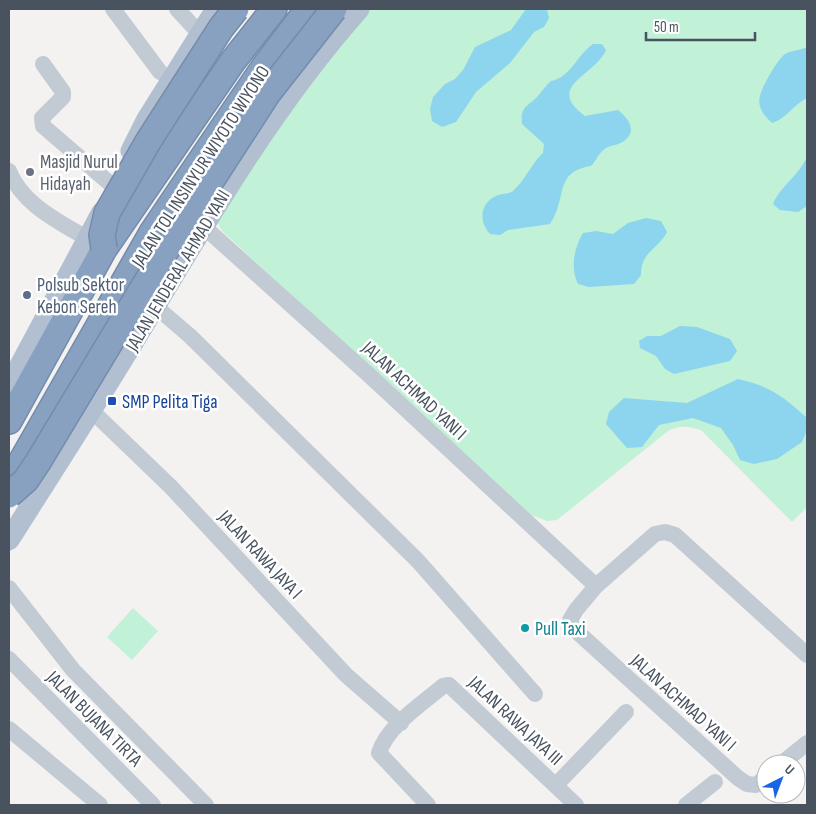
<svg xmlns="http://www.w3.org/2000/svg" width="816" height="814" viewBox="0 0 816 814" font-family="'Sofia Sans Condensed',sans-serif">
  <rect width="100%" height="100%" fill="#f4f2f1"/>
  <g fill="#c1f1d6">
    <path d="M 368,9 L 807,9 L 807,507 L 792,522 L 701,430 C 688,426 680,425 668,431 L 557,520 L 547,521 L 531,515 L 222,231 L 216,220 L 216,211 Z"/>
    <polygon points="133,608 158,631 132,660 107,637"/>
  </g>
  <g fill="#8dd4ee">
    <polygon points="526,9 547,10 549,18 544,27 534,32 510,63 476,92 456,122 442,127 432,121 430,109 433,97 445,84 455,79 463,70 475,47 511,30"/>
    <path d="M 593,44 L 602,44 L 606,50 C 595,76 544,86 585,116 L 618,110 C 628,118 638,131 624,141 C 619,145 611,145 606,148 C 600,151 596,161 591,166 C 553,172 568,198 550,224 L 508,230 L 500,235 L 490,234 C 479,222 479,204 496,196 C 502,193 509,195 514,190 C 526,179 531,164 543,153 L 544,144 L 522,124 C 520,107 527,107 537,97 C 542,92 545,86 551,81 C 570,78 577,55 593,44 Z"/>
    <path d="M 807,47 L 807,98 C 794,104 786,119 772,123 C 753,106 758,96 769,76 C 773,69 779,59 785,54 C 790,51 801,50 807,47 Z"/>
    <path d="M 807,156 L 807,206 L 798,212 L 780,210 L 773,204 C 781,185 800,175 807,156 Z"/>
    <path d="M 646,218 L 661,221 L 667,232 C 657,251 641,251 641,275 L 634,284 L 589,287 L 578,284 C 570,268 574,248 583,233 L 596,231 L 613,234 L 628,223 Z"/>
    <polygon points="680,326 697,327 730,339 737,351 730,361 674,374 665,369 656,356 640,348 639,341 647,336 661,336"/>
    <path d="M 738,379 C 770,386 783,396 807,418 L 807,430 L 802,442 L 777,459 L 754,464 L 740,460 L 733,445 L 721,428 L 693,418 L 659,425 L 642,447 L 627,448 L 606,424 L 609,412 L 624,398 L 687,403 Z"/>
  </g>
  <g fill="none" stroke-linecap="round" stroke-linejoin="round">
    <g stroke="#748cac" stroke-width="28">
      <g id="highway">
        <polyline points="9,421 104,249 233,61 274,9"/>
        <polyline points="9,483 153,231 264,67 308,9"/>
      </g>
    </g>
    <g stroke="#c2cbd3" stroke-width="16">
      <polyline points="113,9 160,72"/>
      <polyline points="177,9 200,34"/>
      <polyline points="43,64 63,92 63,97 42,118 43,126 114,187"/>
      <path d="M 9,171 C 23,205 58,221 88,239"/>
      <polyline points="203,226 369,375 596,586 655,534 665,532 675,535 807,655"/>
      <polyline points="155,306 190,336 418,561 535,694"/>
      <polyline points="92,411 171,487 346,675 401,723"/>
      <polyline points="596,586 576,610 570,620 573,628 738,778 747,784 756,785 766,777"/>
      <polyline points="9,588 73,670 206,805"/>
      <polyline points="9,659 153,805"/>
      <polyline points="9,729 100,805"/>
      <polyline points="781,764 807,743"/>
      <polyline points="556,785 626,712"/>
      <path d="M 428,805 L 379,753 C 387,726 422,704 443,686 L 449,685 L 576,805"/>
      <polyline points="686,805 715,782"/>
    </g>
    <g stroke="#b1bfd0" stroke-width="21">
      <polyline points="131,151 147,119 216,9"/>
      <polyline points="9,386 102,212"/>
      <path d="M 9,540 C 54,469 99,399 142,328 C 208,218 274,105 359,9"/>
    </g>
    <use href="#highway" stroke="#89a1c0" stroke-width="25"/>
    <g stroke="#748cac" stroke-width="28" stroke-linecap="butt">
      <g id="highway-bridge">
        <polyline points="104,249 102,235 107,213 149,140 221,28 236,9"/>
        <polyline points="9,495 26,480 38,462 158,263 268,93 334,9"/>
      </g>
    </g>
    <use href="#highway-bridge" stroke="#89a1c0" stroke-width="25"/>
  </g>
  <circle fill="#6b7280" stroke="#fff" stroke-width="2" cx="30" cy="172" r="5"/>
  <circle fill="#5c6f8a" stroke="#fff" stroke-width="2" cx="27" cy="295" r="5"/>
  <rect fill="#1a4fb4" stroke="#fff" stroke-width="2" x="107" y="396" width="10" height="10" rx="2.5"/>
  <circle fill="#0f9aa8" stroke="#fff" stroke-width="2" cx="525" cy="628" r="5"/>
  <g text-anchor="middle" stroke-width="5" stroke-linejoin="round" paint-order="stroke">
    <g font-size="19" fill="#5b616d" stroke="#fff" text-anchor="start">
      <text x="40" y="168">Masjid Nurul<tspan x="40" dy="22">Hidayah</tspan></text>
    </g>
    <g font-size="19" fill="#49535f" stroke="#fff">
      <text transform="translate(200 166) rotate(-57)" y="7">JALAN TOL INSINYUR WIYOTO WIYONO</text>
      <text transform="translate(177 270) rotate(-59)" y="7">JALAN JENDERAL AHMAD YANI</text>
      <text transform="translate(415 390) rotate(43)" y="7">JALAN ACHMAD YANI I</text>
      <text transform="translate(261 554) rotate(47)" y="7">JALAN RAWA JAYA I</text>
      <text transform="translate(684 702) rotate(42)" y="7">JALAN ACHMAD YANI I</text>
      <text transform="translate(95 718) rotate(45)" y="7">JALAN BUJANA TIRTA</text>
      <text transform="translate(516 720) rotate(43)" y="7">JALAN RAWA JAYA III</text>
    </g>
    <g font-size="19" fill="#4e5e75" stroke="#fff" text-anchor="start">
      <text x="37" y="291">Polsub Sektor<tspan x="37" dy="22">Kebon Sereh</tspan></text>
    </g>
    <g font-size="19" fill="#164399" stroke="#fff" text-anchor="start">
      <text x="122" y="408">SMP Pelita Tiga</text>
    </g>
    <g font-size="19" fill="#0d838f" stroke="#fff" text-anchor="start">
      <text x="535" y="635">Pull Taxi</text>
    </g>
  </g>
  <rect width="816" height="814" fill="none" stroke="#49535f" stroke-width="20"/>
  <g transform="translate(781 779) rotate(42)"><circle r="24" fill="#ffffff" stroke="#b6babf"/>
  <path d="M0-4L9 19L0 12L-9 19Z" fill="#1766e8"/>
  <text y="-8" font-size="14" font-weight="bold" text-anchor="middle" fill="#49535f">U</text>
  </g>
  <path d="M646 32v8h109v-8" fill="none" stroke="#49535f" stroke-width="2.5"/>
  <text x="654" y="32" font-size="15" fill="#49535f" stroke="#ffffff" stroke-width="4" paint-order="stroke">50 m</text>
</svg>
